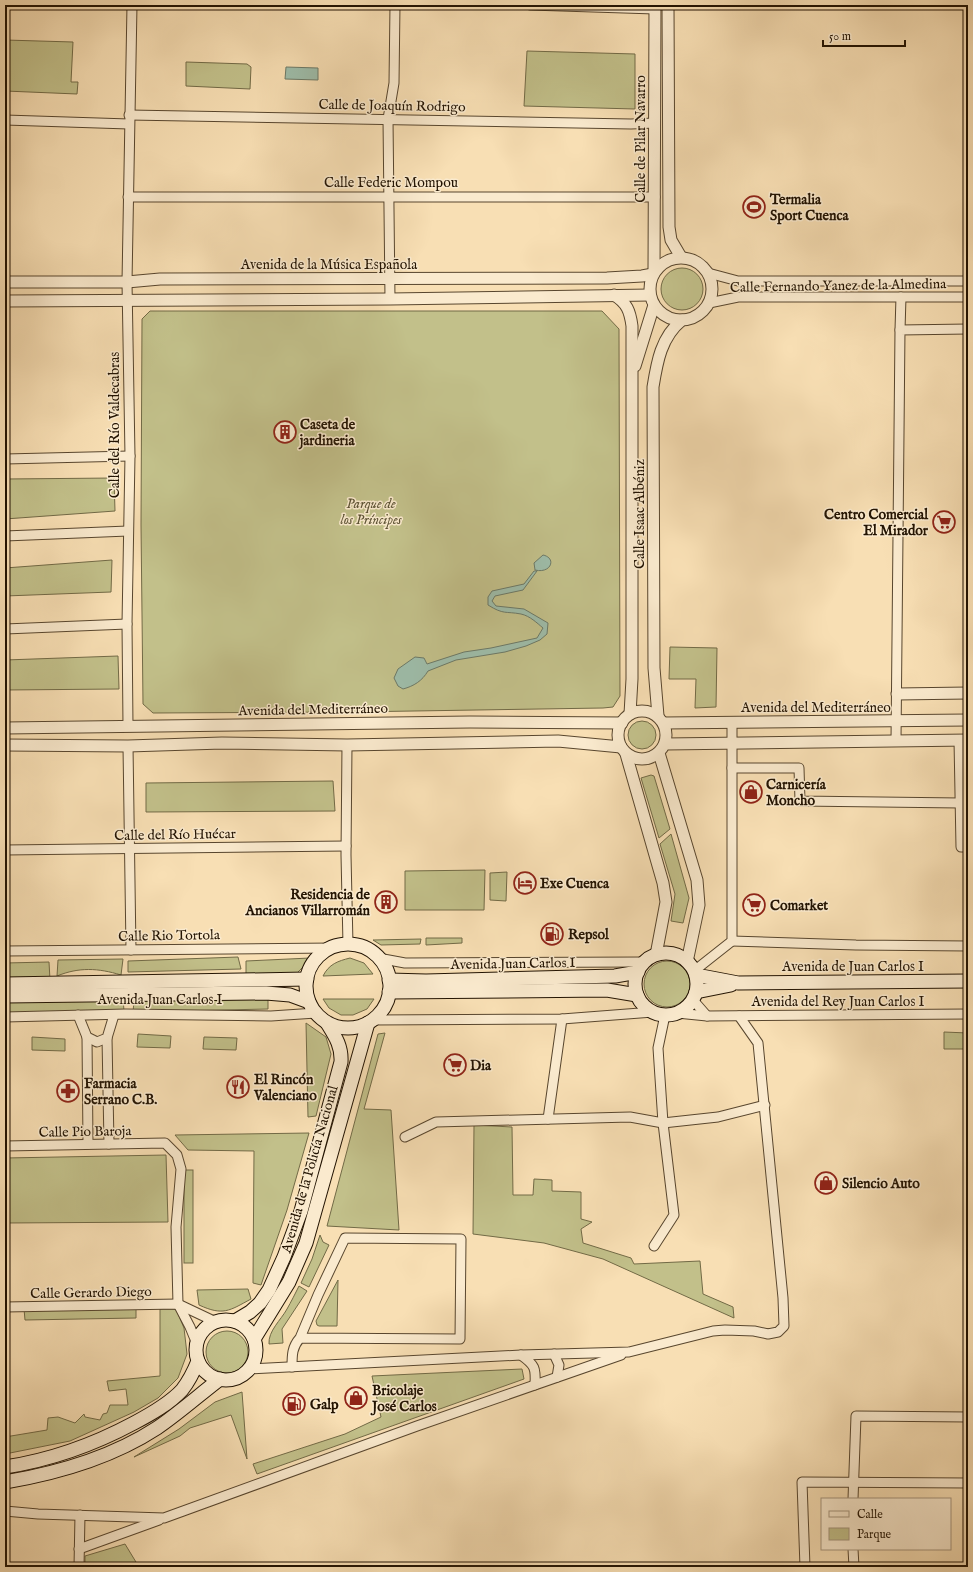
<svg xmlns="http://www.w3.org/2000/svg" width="973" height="1572" viewBox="0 0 973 1572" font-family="'IM FELL English',serif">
  <rect width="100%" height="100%" fill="#f8dfb4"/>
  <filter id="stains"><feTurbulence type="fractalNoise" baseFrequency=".005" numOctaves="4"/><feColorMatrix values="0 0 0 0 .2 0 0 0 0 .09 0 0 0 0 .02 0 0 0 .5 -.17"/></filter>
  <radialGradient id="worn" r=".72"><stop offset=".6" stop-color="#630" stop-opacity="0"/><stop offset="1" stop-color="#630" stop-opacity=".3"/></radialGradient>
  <g fill="#c2c08a" stroke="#726a46">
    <polygon points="5,40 73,42 71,82 78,82 77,94 5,91"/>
    <polygon points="527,51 635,54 635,109 524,106"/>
    <polygon points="186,62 247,64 251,67 250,89 186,86"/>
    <circle cx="682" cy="289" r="21"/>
    <polygon points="150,311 602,311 619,329 620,696 613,707 603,708 351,712 153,713 143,704 141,525 142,319"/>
    <polygon points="114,478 115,511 5,519 5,479"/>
    <polygon points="112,560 111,592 5,596 5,568"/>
    <polygon points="670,647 717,648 716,707 695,708 696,679 669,679"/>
    <polygon points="118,656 119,689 5,690 5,660"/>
    <circle cx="642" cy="735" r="14"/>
    <polygon points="651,775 654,776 670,829 659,838 641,778"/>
    <polygon points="333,781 335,811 146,812 146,783"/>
    <polygon points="671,834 689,898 683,923 671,921 675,894 660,844"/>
    <polygon points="485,870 484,910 405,910 405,871"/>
    <polygon points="507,872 506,901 490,900 490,873"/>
    <polygon points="426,938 462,938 462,943 426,945"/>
    <polygon points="421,939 420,944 381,945 373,940"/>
    <polygon points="238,957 241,969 128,972 128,961"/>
    <polygon points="310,958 305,965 296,974 246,976 246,961"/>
    <path d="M 350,958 L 364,963 L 373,974 L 323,976 C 329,964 338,961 350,958 Z"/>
    <path d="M 123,959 L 121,975 C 98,968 79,967 57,976 L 58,960 Z"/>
    <circle cx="667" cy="984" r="23"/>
    <polygon points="49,962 50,980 5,980 5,963"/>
    <polygon points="123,998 124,1011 5,1013 5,1001"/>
    <polygon points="268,999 268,1009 133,1012 134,1001"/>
    <polygon points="323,999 374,999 367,1009 353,1015 341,1015 329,1008"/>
    <polygon points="306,1023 326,1037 331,1054 316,1116 308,1117"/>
    <polygon points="944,1032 968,1033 968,1055 967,1049 944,1049"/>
    <polygon points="385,1033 364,1109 391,1110 399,1230 327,1226 378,1034"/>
    <polygon points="138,1034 171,1036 170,1048 137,1047"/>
    <polygon points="32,1037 65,1039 65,1051 32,1050"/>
    <polygon points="204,1037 237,1038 236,1050 203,1049"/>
    <polygon points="474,1125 512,1127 513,1195 533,1195 534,1179 552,1180 552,1191 581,1192 581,1219 592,1222 581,1229 583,1243 631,1258 634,1264 700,1261 703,1294 733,1307 734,1318 603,1259 544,1243 473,1234"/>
    <polygon points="309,1133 287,1210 261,1285 253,1283 254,1151 188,1150 175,1135"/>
    <polygon points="166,1155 168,1222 5,1223 5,1158"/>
    <rect x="184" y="1170" width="9" height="93"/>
    <polygon points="320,1235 323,1242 329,1245 309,1287 301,1283 312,1259"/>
    <polygon points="338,1280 337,1326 319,1326 317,1325 316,1321"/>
    <path d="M 299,1286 L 307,1291 L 282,1329 L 283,1343 L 269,1344 C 268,1331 281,1320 287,1309 C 291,1302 295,1294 299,1286 Z"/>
    <path d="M 248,1289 L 251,1299 C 229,1311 223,1316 199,1305 L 197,1290 Z"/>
    <polygon points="136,1308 136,1318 25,1320 24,1309"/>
    <polygon points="160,1309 176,1309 184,1328 187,1354 178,1378 158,1398 134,1412 70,1441 5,1454 5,1437 47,1430 48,1418 58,1417 75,1423 84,1414 85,1417 100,1420 103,1414 107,1413 110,1405 128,1405 126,1389 109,1391 107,1381 160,1376"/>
    <circle cx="227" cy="1352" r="21"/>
    <polygon points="522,1369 524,1379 257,1474 253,1464 345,1434 381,1417 372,1376"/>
    <polygon points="242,1392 247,1459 231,1415 190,1428 180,1436 134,1457 179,1429 215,1402"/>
    <polygon points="125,1544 139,1567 85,1567 85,1556"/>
  </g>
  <g fill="#9ebdaa" stroke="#6c7967">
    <polygon points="286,67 318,68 318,80 285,79"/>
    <path d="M 543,555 C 557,558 551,574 535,570 L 534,563 Z"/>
    <path d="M 534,571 L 537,571 L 523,590 L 495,596 L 492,601 L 496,606 L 524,609 L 548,623 L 547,634 L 540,640 L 526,646 L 505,652 L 456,660 L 428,671 C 422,681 414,686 403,689 L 398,686 L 394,678 L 398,669 L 415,657 L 424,658 L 427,664 L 464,652 L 491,648 L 537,638 L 543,628 C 537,623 530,616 521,614 C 505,611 504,615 488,605 L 488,597 L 492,591 L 524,584 Z"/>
  </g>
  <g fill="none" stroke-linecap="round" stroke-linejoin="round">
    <g stroke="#58462e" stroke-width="11">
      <g id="minor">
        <polyline points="530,5 655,9"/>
        <polyline points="129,115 631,124 655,123"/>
        <polyline points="5,120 129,124"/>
        <polyline points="128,197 655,197"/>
        <polyline points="708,273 738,281 968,281"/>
        <polyline points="390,299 388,119 394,83 395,5"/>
        <polyline points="709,303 738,297 968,297"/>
        <polyline points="900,330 901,297"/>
        <polyline points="5,459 130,456"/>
        <polyline points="5,536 128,531"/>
        <polyline points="5,629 127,624"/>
        <polyline points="128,726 127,624 130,456 127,282 132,5"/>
        <polyline points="959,740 961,847 968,847"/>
        <polyline points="896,741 900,330 968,329"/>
        <polyline points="347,745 346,855 348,945"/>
        <polyline points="128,746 131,950"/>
        <polyline points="732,768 799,768 800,801 960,803"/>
        <polyline points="5,850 346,846"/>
        <polyline points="732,941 856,945 968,946"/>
        <polyline points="5,951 333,948"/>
        <polyline points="378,958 405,963 644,962"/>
        <polyline points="694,971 732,941 732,722"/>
        <polyline points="693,1000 707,1016"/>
        <polyline points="677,1013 707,1016 968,1014"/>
        <polyline points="78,1015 87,1037 97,1042 107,1038 114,1015"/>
        <polyline points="5,1017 126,1014 271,1016 316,1013"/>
        <polyline points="373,1020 562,1019 653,1012"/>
        <polyline points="87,1037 88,1144"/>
        <polyline points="107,1038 109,1144"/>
        <polyline points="548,1119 562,1019"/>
        <polyline points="405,1137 436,1122 630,1117 663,1123 718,1117 765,1105"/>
        <polyline points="5,1146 165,1143 177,1155 181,1169 176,1227 178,1304 190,1327 197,1344"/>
        <polyline points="654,1246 674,1215 663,1123 658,1048 665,1015"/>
        <polyline points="5,1307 178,1304 216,1322"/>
        <polyline points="554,1354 559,1365 557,1377"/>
        <path d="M 521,1355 C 535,1365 536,1368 535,1385"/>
        <path d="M 292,1367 C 292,1355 292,1347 300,1338 L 318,1295 L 345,1238 L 461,1239 L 460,1339 L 300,1338"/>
        <polyline points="248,1369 521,1355 629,1352 713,1331 725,1330 754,1331 768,1334 778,1332 784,1326 783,1298 758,1043 739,1016"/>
        <polyline points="853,1499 856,1416 968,1417"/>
        <polyline points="5,1511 38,1514 164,1518 417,1426 621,1355"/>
        <polyline points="79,1549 159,1520"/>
        <polyline points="853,1549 854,1567"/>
        <polyline points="79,1567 80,1515"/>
        <polyline points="805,1567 802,1482 968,1483"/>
      </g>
    </g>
    <g stroke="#58462e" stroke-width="13">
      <g id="tertiary">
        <polyline points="668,5 669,227 671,240 681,257"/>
        <circle cx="681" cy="289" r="31"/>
        <polyline points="654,273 655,5"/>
        <polyline points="5,282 127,282 160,279 607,278 642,276 653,274"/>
        <path d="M 614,295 C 627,303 630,311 632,326 L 632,679 L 630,714"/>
        <polyline points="5,301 390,299 650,295"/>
        <polyline points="635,366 654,305"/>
        <polyline points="897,694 968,693"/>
        <circle cx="642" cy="735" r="24"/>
        <path d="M 658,716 L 654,668 L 653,387 C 657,362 661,337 682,320"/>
        <polyline points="664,723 968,720"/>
        <polyline points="5,728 470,722 622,723"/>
        <polyline points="665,744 968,740"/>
        <polyline points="5,745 128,746 222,743 347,745 558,741 621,747"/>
        <polyline points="659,753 697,880 699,905 687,962"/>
        <polyline points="626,754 663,883 666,902 656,955"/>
      </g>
    </g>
    <g stroke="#221302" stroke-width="15">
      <g id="secondary">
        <circle cx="348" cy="986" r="42"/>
        <circle cx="666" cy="984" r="31"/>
        <polyline points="696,975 738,983 968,981"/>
        <polyline points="389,980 426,981 615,976 638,972"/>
        <polyline points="5,984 307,979"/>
        <polyline points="389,992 607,990 637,995"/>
        <polyline points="696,992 731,985"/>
        <polyline points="5,996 266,993 290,995 309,1002"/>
        <circle cx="226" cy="1350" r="30"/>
        <path d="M 235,1321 L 250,1312 L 260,1303 L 269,1290 L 284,1257 L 301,1211 L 341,1062 C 342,1046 335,1036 327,1023"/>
        <polyline points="254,1339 289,1282 306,1243 368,1023"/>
        <path d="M 5,1467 C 51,1460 93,1445 134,1423 C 151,1414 169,1404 182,1390 C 189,1381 194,1371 198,1361"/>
        <path d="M 5,1482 C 59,1473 111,1458 157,1428 C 179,1413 199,1395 220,1379"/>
      </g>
    </g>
    <use href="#minor" stroke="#faeace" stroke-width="9"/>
    <use href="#tertiary" stroke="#faeace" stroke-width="11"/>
    <use href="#secondary" stroke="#faeace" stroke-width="13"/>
  </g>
  <defs>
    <g id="stadium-ring" transform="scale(1.15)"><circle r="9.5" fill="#faeace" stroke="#8f2418" stroke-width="1.5"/><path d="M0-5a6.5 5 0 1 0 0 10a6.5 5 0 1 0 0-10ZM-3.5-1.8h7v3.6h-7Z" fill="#8f2418"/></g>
    <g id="building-ring" transform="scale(1.15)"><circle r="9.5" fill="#faeace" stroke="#8f2418" stroke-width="1.5"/><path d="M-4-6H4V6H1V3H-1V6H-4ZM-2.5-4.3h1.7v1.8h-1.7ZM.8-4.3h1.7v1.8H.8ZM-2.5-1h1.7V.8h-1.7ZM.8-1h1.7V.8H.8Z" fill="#8f2418"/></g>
    <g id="supermarket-ring" transform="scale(1.15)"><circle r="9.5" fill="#faeace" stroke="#8f2418" stroke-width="1.5"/><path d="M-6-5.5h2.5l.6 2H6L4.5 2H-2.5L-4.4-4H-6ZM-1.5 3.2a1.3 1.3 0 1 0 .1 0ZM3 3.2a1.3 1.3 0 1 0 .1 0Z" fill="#8f2418"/></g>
    <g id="shop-ring" transform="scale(1.15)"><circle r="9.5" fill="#faeace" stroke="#8f2418" stroke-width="1.5"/><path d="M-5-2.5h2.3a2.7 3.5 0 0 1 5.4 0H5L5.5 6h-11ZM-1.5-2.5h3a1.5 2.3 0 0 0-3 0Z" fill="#8f2418"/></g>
    <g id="hotel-ring" transform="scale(1.15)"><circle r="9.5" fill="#faeace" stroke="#8f2418" stroke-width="1.5"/><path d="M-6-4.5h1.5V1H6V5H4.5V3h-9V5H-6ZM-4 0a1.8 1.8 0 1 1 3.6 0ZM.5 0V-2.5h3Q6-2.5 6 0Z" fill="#8f2418"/></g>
    <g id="fuel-ring" transform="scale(1.15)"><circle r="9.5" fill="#faeace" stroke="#8f2418" stroke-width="1.5"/><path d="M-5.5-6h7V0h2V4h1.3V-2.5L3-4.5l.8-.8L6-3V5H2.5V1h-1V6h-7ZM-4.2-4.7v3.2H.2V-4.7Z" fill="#8f2418"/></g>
    <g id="restaurant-ring" transform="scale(1.15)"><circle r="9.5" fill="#faeace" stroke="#8f2418" stroke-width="1.5"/><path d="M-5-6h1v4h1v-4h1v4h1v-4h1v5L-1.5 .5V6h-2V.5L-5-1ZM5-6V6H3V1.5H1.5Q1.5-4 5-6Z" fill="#8f2418"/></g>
    <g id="pharmacy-ring" transform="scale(1.15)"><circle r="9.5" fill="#faeace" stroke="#8f2418" stroke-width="1.5"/><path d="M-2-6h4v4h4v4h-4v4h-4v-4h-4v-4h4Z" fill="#8f2418"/></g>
  </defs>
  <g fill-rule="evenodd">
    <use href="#stadium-ring" x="754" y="207"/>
    <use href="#building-ring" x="285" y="432"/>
    <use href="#supermarket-ring" x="944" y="522"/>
    <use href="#shop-ring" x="751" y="792"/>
    <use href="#hotel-ring" x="525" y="883"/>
    <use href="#building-ring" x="386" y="902"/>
    <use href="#supermarket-ring" x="754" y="905"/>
    <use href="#fuel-ring" x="552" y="934"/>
    <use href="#supermarket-ring" x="455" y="1065"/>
    <use href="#restaurant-ring" x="238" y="1087"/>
    <use href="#pharmacy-ring" x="68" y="1091"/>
    <use href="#shop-ring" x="826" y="1183"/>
    <use href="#shop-ring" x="356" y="1398"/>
    <use href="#fuel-ring" x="294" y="1404"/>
  </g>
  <g text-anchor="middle" stroke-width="3" stroke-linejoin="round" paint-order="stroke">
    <g font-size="14" fill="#221302" stroke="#faeace">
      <text transform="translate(392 105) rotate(1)" y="5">Calle de Joaquín Rodrigo</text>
      <text transform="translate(640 139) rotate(-90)" y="5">Calle de Pilar Navarro</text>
      <text x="391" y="187">Calle Federic Mompou</text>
      <text x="329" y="269">Avenida de la Música Española</text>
      <text transform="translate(838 285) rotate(-1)" y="5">Calle Fernando Yanez de la Almedina</text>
      <text transform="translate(114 425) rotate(-90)" y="5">Calle del Río Valdecabras</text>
      <text transform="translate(639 514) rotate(-90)" y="5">Calle Isaac Albéniz</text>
      <text x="816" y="712">Avenida del Mediterráneo</text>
      <text transform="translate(313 709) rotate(-1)" y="5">Avenida del Mediterráneo</text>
      <text transform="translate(175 834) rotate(-1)" y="5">Calle del Río Huécar</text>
      <text transform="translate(169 935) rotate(-1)" y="5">Calle Rio Tortola</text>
      <text transform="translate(513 963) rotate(-1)" y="5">Avenida Juan Carlos I</text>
      <text x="853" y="971">Avenida de Juan Carlos I</text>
      <text x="160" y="1004">Avenida Juan Carlos I</text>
      <text x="838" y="1006">Avenida del Rey Juan Carlos I</text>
      <text transform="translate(85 1131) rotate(-1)" y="5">Calle Pio Baroja</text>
      <text transform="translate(309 1169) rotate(-74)" y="5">Avenida de la Policía Nacional</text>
      <text transform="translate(91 1292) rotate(-1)" y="5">Calle Gerardo Diego</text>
    </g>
    <g font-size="14" font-weight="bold" fill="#221302" stroke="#faeace" text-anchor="start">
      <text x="770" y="204">Termalia<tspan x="770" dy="16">Sport Cuenca</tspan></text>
      <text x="300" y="429">Caseta de<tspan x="300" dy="16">jardineria</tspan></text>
      <text x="928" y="519" text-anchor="end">Centro Comercial<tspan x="928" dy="16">El Mirador</tspan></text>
      <text x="766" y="789">Carnicería<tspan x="766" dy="16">Moncho</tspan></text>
      <text x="540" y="888">Exe Cuenca</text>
      <text x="370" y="899" text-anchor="end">Residencia de<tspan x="370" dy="16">Ancianos Villarromán</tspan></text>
      <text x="770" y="910">Comarket</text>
      <text x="568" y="939">Repsol</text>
      <text x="470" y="1070">Dia</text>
      <text x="254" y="1084">El Rincón<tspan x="254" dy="16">Valenciano</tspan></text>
      <text x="84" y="1088">Farmacia<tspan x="84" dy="16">Serrano C.B.</tspan></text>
      <text x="842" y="1188">Silencio Auto</text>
      <text x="372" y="1395">Bricolaje<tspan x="372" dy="16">José Carlos</tspan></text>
      <text x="310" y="1409">Galp</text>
    </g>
    <g font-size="14" font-style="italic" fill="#5a5032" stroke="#faeace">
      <text x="371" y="508">Parque de<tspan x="371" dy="16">los Príncipes</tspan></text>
    </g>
  </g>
  <rect width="973" height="1572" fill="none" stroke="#f8dfb4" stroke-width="20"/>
  <rect x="6" y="6" width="961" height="1560" fill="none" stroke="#221302" stroke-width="2"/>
  <rect x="10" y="10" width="953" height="1552" fill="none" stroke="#221302"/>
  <rect x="821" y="1498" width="130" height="52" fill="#faeace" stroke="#a4947c"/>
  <rect x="829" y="1511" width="20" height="6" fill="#faeace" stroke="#a4947c"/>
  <text x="857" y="1518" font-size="12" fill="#221302">Calle</text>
  <rect x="829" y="1528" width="20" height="12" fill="#c2c08a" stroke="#a4947c"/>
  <text x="857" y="1538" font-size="12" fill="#221302">Parque</text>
  <path d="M823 40v6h82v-6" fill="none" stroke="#221302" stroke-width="2"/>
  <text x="829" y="40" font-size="12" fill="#221302" stroke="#faeace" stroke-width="3" paint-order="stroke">50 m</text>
  <rect width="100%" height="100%" filter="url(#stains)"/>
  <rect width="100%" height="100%" fill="url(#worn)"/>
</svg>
